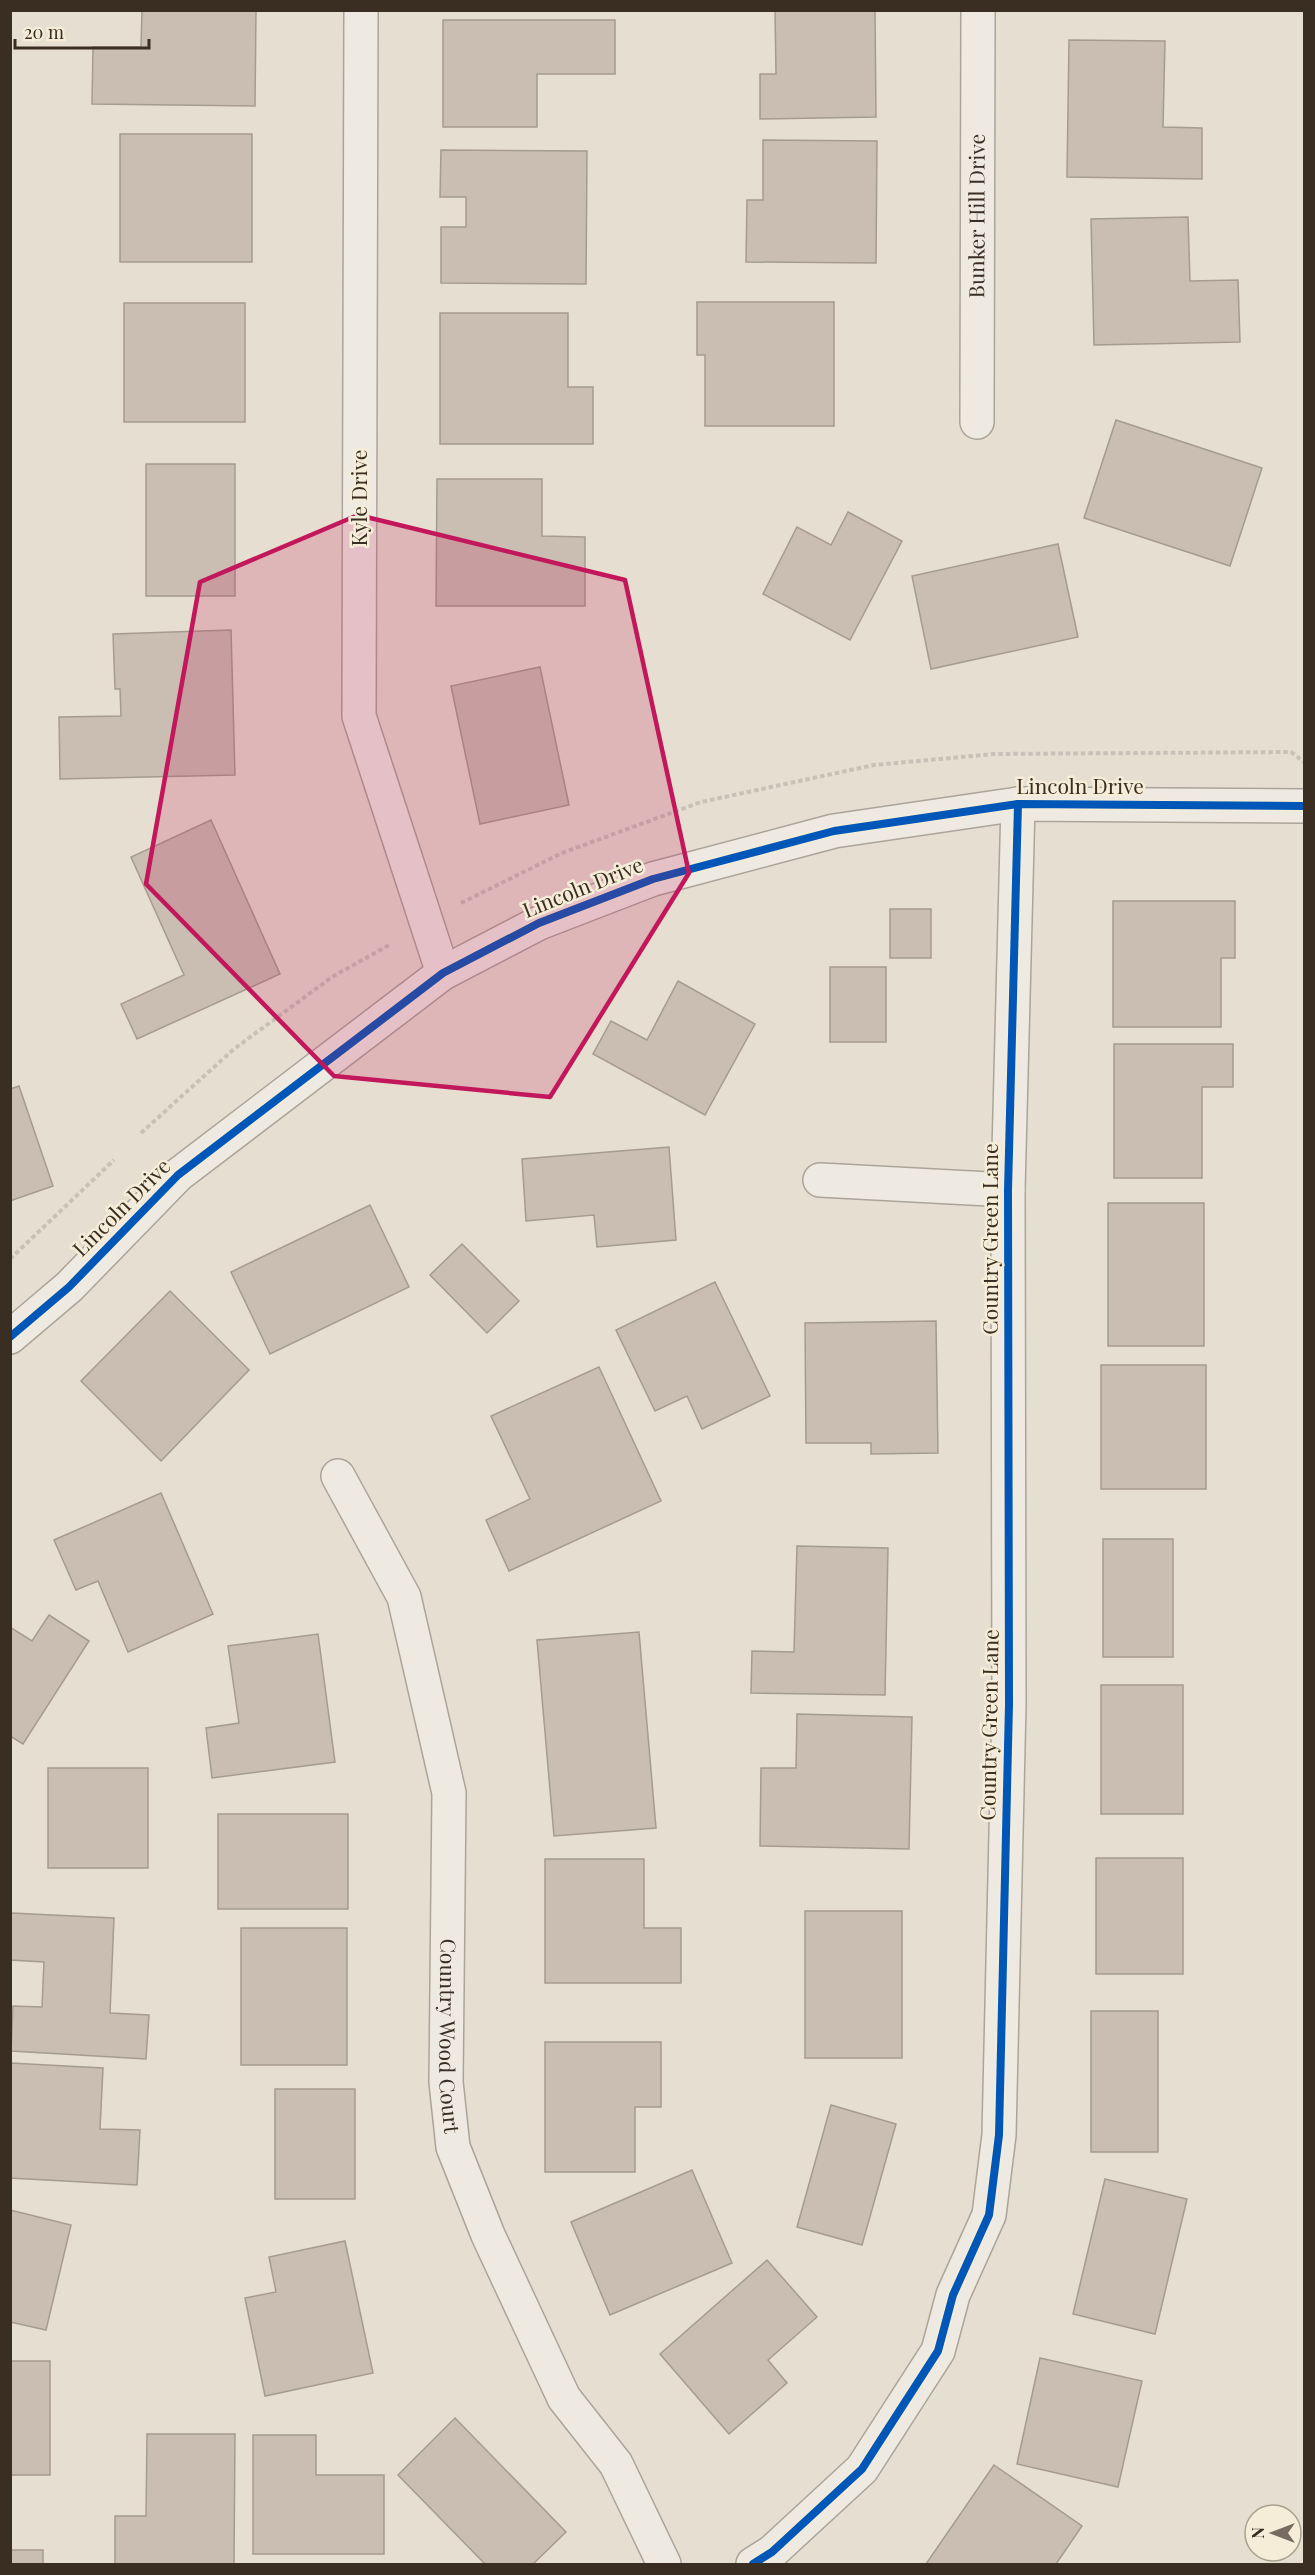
<svg xmlns="http://www.w3.org/2000/svg" width="1315" height="2575" viewBox="0 0 1315 2575" font-family="'Playfair Display',serif">
  <rect width="100%" height="100%" fill="#e6ded0"/>
  <g fill="#c9beb1" stroke="#a69b8f" stroke-width="1.5">
    <polygon points="142,10 256,10 255,106 92,104 93,47 141,47"/>
    <polygon points="775,10 875,10 876,117 760,119 760,74 776,74"/>
    <polygon points="443,20 615,20 615,74 537,74 537,127 443,127"/>
    <polygon points="1069,40 1165,41 1163,127 1202,128 1202,179 1067,177"/>
    <rect x="120" y="134" width="132" height="128"/>
    <polygon points="763,140 877,141 876,263 746,262 747,200 763,200"/>
    <polygon points="441,150 587,151 586,284 441,283 441,227 466,227 466,197 440,197"/>
    <polygon points="1188,217 1190,281 1238,280 1240,342 1094,345 1091,219"/>
    <polygon points="697,302 834,302 834,426 705,426 705,355 697,355"/>
    <rect x="124" y="303" width="121" height="119"/>
    <polygon points="440,313 568,313 568,387 593,387 593,444 440,444"/>
    <polygon points="1116,420 1262,468 1230,566 1084,518"/>
    <rect x="146" y="464" width="89" height="132"/>
    <polygon points="437,479 542,479 542,536 585,537 585,606 436,606"/>
    <polygon points="848,512 902,541 850,640 763,594 797,527 831,545"/>
    <polygon points="1058,544 1078,637 931,669 912,576"/>
    <polygon points="231,630 235,775 60,779 59,717 121,716 120,689 115,689 113,634"/>
    <polygon points="540,667 569,805 480,824 451,686"/>
    <polygon points="211,820 280,974 137,1039 121,1004 184,975 131,857"/>
    <polygon points="1113,901 1235,901 1235,958 1221,958 1221,1027 1113,1027"/>
    <rect x="890" y="909" width="41" height="49"/>
    <rect x="830" y="967" width="56" height="75"/>
    <polygon points="678,981 755,1024 705,1115 593,1054 611,1021 647,1040"/>
    <polygon points="1114,1044 1233,1044 1233,1087 1202,1087 1202,1178 1114,1178"/>
    <polygon points="19,1086 53,1186 10,1201 10,1089"/>
    <polygon points="669,1147 676,1240 597,1247 594,1215 526,1221 522,1159"/>
    <rect x="1108" y="1203" width="96" height="143"/>
    <polygon points="370,1205 409,1287 270,1354 231,1272"/>
    <polygon points="462,1244 519,1301 487,1333 430,1275"/>
    <polygon points="715,1282 770,1396 702,1429 687,1396 655,1411 616,1330"/>
    <polygon points="170,1291 249,1370 161,1461 81,1381"/>
    <polygon points="936,1321 938,1453 871,1454 871,1443 806,1443 805,1323"/>
    <rect x="1101" y="1365" width="105" height="124"/>
    <polygon points="599,1367 661,1501 509,1571 486,1520 530,1499 491,1416"/>
    <polygon points="161,1493 213,1614 128,1652 98,1581 76,1590 54,1540"/>
    <rect x="1103" y="1539" width="70" height="118"/>
    <polygon points="797,1546 888,1548 885,1695 751,1693 752,1651 794,1652"/>
    <polygon points="49,1615 89,1641 23,1744 10,1736 10,1627 32,1641"/>
    <polygon points="639,1632 656,1828 554,1836 537,1640"/>
    <polygon points="318,1634 335,1762 212,1778 206,1728 239,1723 228,1646"/>
    <rect x="1101" y="1685" width="82" height="129"/>
    <polygon points="797,1714 912,1717 909,1849 760,1846 761,1768 796,1768"/>
    <rect x="48" y="1768" width="100" height="100"/>
    <rect x="218" y="1814" width="130" height="95"/>
    <rect x="1096" y="1858" width="87" height="116"/>
    <polygon points="545,1859 644,1859 644,1928 681,1928 681,1983 545,1983"/>
    <rect x="805" y="1911" width="97" height="147"/>
    <polygon points="11,1913 114,1918 110,2013 149,2015 146,2059 11,2051 13,2006 42,2007 44,1962 10,1960"/>
    <rect x="241" y="1928" width="106" height="137"/>
    <rect x="1091" y="2011" width="67" height="141"/>
    <polygon points="545,2042 661,2042 661,2107 635,2107 635,2172 545,2172"/>
    <polygon points="10,2063 103,2068 100,2129 140,2130 137,2185 10,2178"/>
    <rect x="275" y="2089" width="80" height="110"/>
    <polygon points="831,2105 896,2124 862,2245 797,2227"/>
    <polygon points="692,2170 732,2263 610,2315 571,2222"/>
    <polygon points="1105,2179 1187,2199 1155,2334 1073,2314"/>
    <polygon points="10,2210 71,2225 46,2330 10,2322"/>
    <polygon points="345,2241 373,2373 265,2396 245,2298 276,2292 269,2257"/>
    <polygon points="767,2260 817,2317 768,2360 787,2383 729,2434 660,2354"/>
    <polygon points="1040,2358 1142,2381 1118,2487 1017,2464"/>
    <rect x="10" y="2361" width="40" height="114"/>
    <polygon points="455,2418 566,2532 533,2564 485,2564 398,2475"/>
    <polygon points="147,2434 235,2434 234,2564 115,2564 115,2516 146,2516"/>
    <polygon points="253,2435 316,2435 316,2475 384,2475 384,2554 253,2554"/>
    <polygon points="994,2465 1082,2526 1056,2564 926,2564"/>
    <rect x="10" y="2550" width="33" height="14"/>
  </g>
  <g fill="none" stroke-linecap="round" stroke-linejoin="round">
    <g stroke="#aba499" stroke-width="36">
      <g id="minor">
        <polyline points="361,10 359,716 443,973"/>
        <path id="s1" d="M 977,422 L 978,10"/>
        <polyline points="820,1180 1008,1190"/>
        <path id="s2" d="M 338,1476 L 404,1597 L 449,1793 L 446,2082 L 453,2147 L 488,2235 L 564,2398 L 616,2464 L 664,2564"/>
        <polyline points="753,2564 772,2552 862,2469 938,2351 953,2295 989,2215 999,2135 1009,1704 1008,1190 1018,804"/>
      </g>
    </g>
    <g stroke="#aba499" stroke-width="36">
      <polyline id="tertiary" points="10,1337 69,1287 178,1175 443,973 539,923 653,879 834,831 1018,804 1304,806"/>
    </g>
    <g stroke="#c7c1b8" stroke-width="4" stroke-dasharray="4.5 3" stroke-linecap="butt">
      <polyline points="461,903 562,853 701,802 874,765 994,754 1291,752 1304,762"/>
      <polyline points="141,1133 234,1049 332,977 391,944"/>
      <polyline points="10,1259 114,1160"/>
    </g>
    <use href="#minor" stroke="#eeeae2" stroke-width="33"/>
    <use href="#tertiary" stroke="#eeeae2" stroke-width="33"/>
    <g stroke="#f5edd8" stroke-width="11">
      <g id="cycleway">
        <polyline points="10,1337 69,1287 178,1175 443,973 539,923 653,879 834,831 1018,804 1304,806"/>
        <polyline points="753,2564 772,2552 862,2469 938,2351 953,2295 989,2215 999,2135 1009,1704 1008,1190 1018,804"/>
      </g>
    </g>
    <use href="#cycleway" stroke="#0057b8" stroke-width="8"/>
  </g>
  <path fill="#c2185b" fill-opacity="0.2" stroke="#c2185b" stroke-width="4.5" stroke-linejoin="round" d="M 358,515 L 625,580 L 689,873 L 550,1097 L 334,1076 L 146,884 L 200,582 Z"/>
  <g text-anchor="middle" stroke-width="5" stroke-linejoin="round" paint-order="stroke">
    <g font-size="21" fill="#3a2d21" stroke="#f5edd8">
      <text dy="7" stroke="none"><textPath href="#s1" startOffset="206">Bunker Hill Drive</textPath></text>
      <text transform="translate(360 498) rotate(-90)" y="7">Kyle Drive</text>
      <text x="1080" y="794">Lincoln Drive</text>
      <text transform="translate(583 888) rotate(-22)" y="7">Lincoln Drive</text>
      <text transform="translate(122 1208) rotate(-45)" y="7">Lincoln Drive</text>
      <text transform="translate(991 1239) rotate(-90)" y="7">Country Green Lane</text>
      <text transform="translate(990 1725) rotate(-89)" y="7">Country Green Lane</text>
      <text dy="7" stroke="none"><textPath href="#s2" startOffset="582">Country Wood Court</textPath></text>
    </g>
  </g>
  <rect width="1315" height="2575" fill="none" stroke="#3a2d21" stroke-width="24"/>
  <g transform="translate(1273 2533) rotate(270)"><circle r="28" fill="#f5edd8" stroke="#aaa08f" stroke-width="1.5"/>
  <path d="M0-4.5L10 22L0 15L-10 22Z" fill="#766b5e"/>
  <text y="-9" font-size="16" font-weight="bold" text-anchor="middle" fill="#3a2d21">N</text>
  </g>
  <path d="M15 39v9h134v-9" fill="none" stroke="#3a2d21" stroke-width="3"/>
  <text x="24" y="39" font-size="18" fill="#3a2d21" stroke="#f5edd8" stroke-width="4.5" paint-order="stroke">20 m</text>
</svg>
